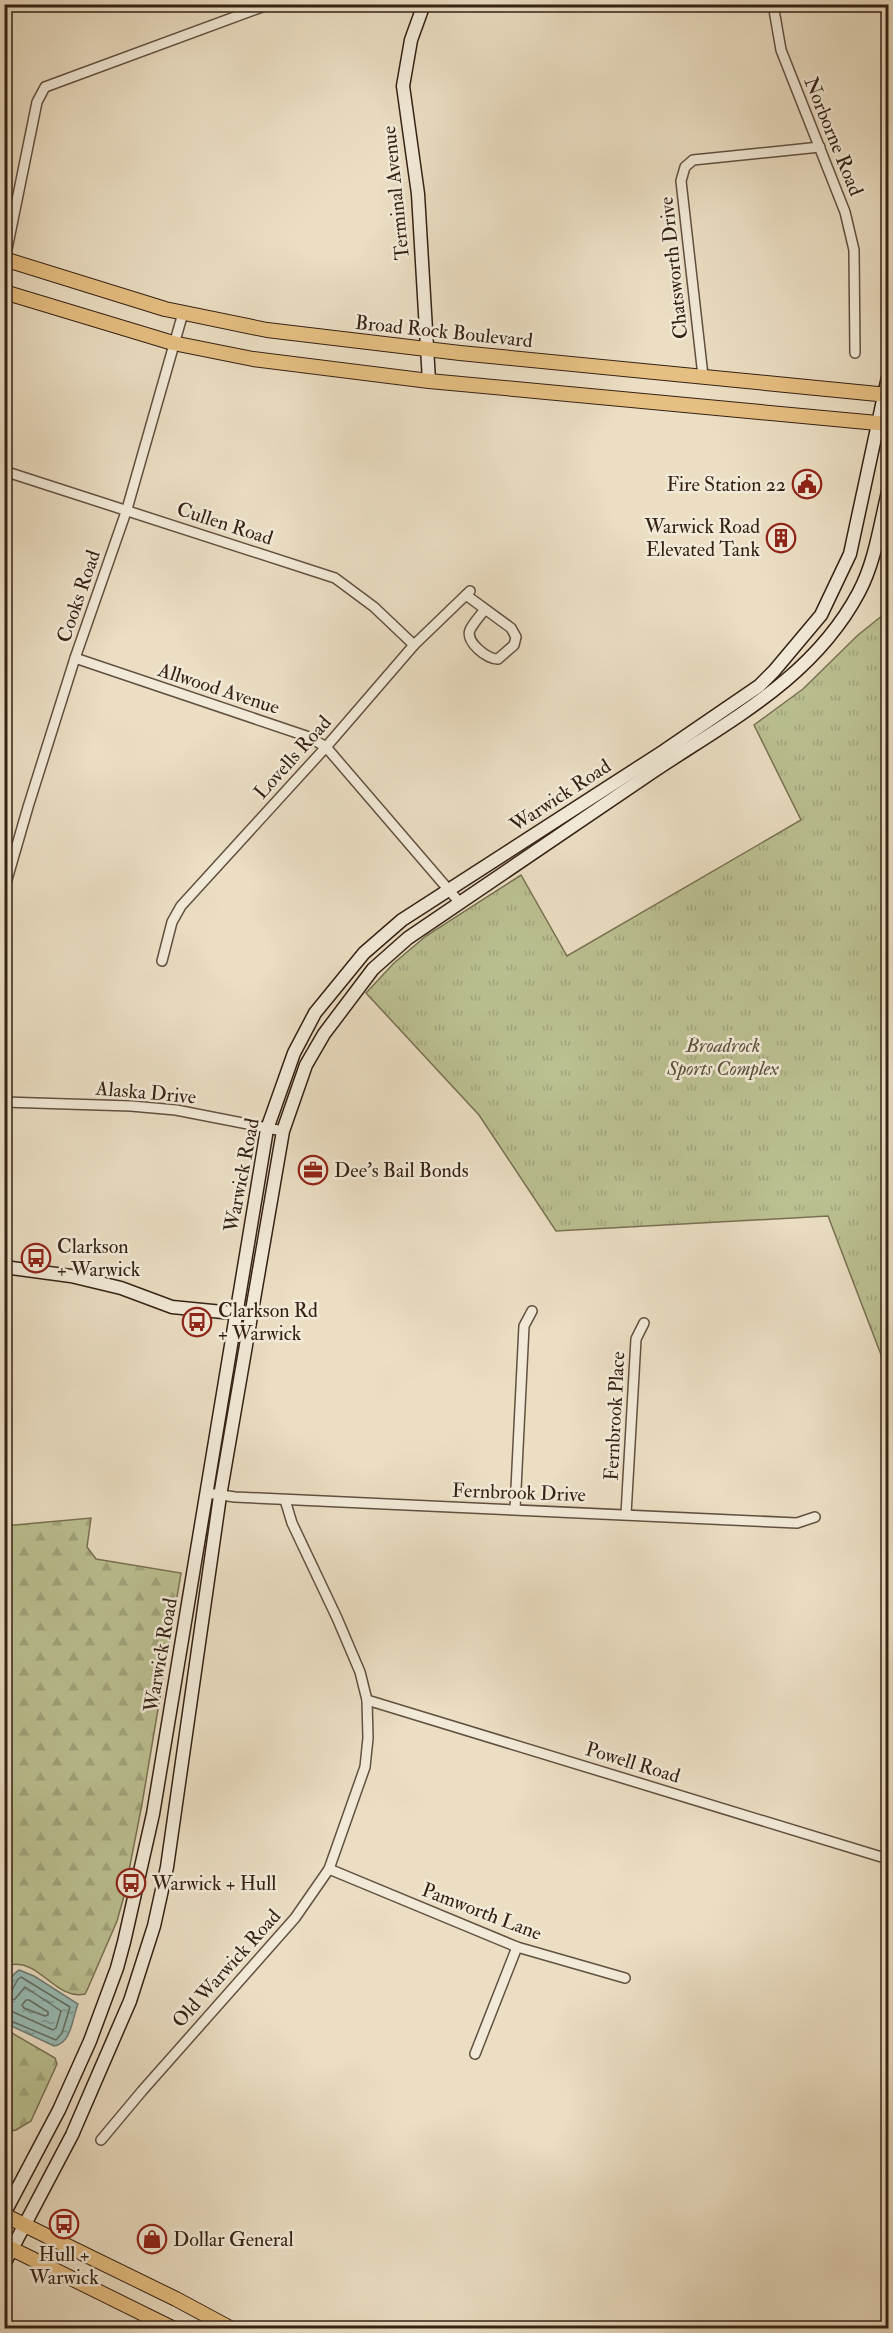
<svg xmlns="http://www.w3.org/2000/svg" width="893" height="2333" viewBox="0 0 893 2333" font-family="'IM FELL Double Pica',serif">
  <defs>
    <pattern id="forest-firs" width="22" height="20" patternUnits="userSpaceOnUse" patternTransform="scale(1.5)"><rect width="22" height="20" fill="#bbc091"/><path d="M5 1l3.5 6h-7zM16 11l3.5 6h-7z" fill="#a1a57c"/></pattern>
    <pattern id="park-tufts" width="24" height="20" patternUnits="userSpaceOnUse" patternTransform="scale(1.5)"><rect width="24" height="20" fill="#bbc091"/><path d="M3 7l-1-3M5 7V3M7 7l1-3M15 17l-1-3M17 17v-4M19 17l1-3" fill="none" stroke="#a1a57c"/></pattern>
    <pattern id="water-ripples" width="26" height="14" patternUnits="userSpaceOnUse" patternTransform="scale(1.5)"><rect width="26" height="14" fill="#98bcb5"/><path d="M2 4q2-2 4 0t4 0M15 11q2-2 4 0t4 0" fill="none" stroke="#7d9892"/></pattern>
  </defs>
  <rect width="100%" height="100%" fill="#ebdec3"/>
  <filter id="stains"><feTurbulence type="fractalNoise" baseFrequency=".00333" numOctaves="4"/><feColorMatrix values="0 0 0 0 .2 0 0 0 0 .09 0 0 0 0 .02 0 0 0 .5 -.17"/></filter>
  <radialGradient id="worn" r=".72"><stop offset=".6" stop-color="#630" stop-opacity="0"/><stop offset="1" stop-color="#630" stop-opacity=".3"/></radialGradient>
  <g fill="url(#forest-firs)" stroke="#787052" stroke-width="1.5">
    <path d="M 91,1518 L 87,1547 L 96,1559 L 181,1573 L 142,1804 L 124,1896 L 117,1921 L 88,1988 L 85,1994 C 56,2001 39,1958 10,1965 L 5,1975 L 4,1526 Z"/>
    <polygon points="5,2029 55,2058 57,2064 31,2121 16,2130 5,2132"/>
  </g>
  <polygon fill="url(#park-tufts)" stroke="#787052" stroke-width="1.5" points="888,611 888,1373 828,1216 556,1231 479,1115 366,993 394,963 426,936 521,875 567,956 801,820 754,725 803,689 858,635"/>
  <path fill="url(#water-ripples)" stroke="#707e75" stroke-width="1.5" d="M 19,1970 L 34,1976 L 78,2004 C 72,2018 72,2043 54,2046 L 5,2023 C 4,2005 2,1981 19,1970 Z"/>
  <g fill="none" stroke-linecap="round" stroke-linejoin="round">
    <g stroke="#666e64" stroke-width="1.5">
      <polyline points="4,1994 11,1992 18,1979 21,1977 70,2007 62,2033 56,2040 4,2018"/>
      <polygon points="26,2000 29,2000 48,2012 48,2015 45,2016 24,2008 22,2005"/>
      <polyline points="4,2002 15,1999 25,1987 61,2011 56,2028 53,2030 11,2011 4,2011"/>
    </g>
    <g stroke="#625040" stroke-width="12">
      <g id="street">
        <polyline points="773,4 781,50 845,212 854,250 855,353"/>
        <polyline points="5,259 37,102 45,87 270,4"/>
        <polyline points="703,376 681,181 685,167 693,160 820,147"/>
        <polyline points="4,471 335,578 374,607 414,645"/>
        <path d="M 466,595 L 511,628 L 516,637 L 514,645 L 498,659 C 488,660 465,642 470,630 C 473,623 481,615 485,609"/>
        <polyline points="75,658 309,737 326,747 460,903"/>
        <polyline points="4,890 28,807 75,658 127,509 183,313"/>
        <polyline points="162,961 172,922 181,906 326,747 414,645 470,591"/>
        <polyline points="4,1102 131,1106 176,1110 283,1131"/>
        <polyline points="207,1493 235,1497 797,1523 815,1517"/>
        <polyline points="515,1509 524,1326 532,1311"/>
        <polyline points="626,1514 636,1339 644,1323"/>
        <polyline points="367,1700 888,1859"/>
        <polyline points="329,1869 517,1947 625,1978"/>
        <polyline points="475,2054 517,1947"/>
        <polyline points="101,2140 142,2091 295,1918 329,1869 365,1767 368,1738 367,1700 360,1672 337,1618 292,1523 285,1500"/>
      </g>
    </g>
    <g stroke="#342114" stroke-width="15">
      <g id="secondary">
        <polyline points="424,4 411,40 403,86 418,194 429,381"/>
        <polyline points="4,1267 71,1276 121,1288 172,1307 243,1314"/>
        <polyline points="4,2214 59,2110 90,2041 117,1968 124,1942 153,1814 267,1129 294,1053 315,1013 364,953 402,920 664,751 759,686 774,671 821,615 850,554 888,377"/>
        <path d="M 4,2264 L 72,2135 L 130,2001 L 154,1926 L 167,1867 L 220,1496 L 283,1131 L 306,1065 L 324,1034 L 373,969 L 408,938 C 487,884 566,830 645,777 C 724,723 812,681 859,592 C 875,562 880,525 888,492"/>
      </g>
    </g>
    <g stroke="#342114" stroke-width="16">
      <g id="primary">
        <polyline points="4,259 165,309 267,330 460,353 888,395"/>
        <polyline points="4,292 173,343 253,359 429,381 888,424"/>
        <polyline points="4,2215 176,2299 230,2328"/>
        <polyline points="4,2245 172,2328"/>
      </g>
    </g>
    <use href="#street" stroke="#f2ead8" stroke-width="9"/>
    <use href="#secondary" stroke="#f2ead8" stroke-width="12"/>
    <use href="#primary" stroke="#e6bf82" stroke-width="14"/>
  </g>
  <defs>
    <g id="civic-ring" transform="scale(1.5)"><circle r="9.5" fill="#f2ead8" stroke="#8f2418" stroke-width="1.5"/><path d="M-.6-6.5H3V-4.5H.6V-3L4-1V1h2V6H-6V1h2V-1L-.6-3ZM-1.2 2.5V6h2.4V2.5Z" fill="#8f2418"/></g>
    <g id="building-ring" transform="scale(1.5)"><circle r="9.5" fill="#f2ead8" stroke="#8f2418" stroke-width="1.5"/><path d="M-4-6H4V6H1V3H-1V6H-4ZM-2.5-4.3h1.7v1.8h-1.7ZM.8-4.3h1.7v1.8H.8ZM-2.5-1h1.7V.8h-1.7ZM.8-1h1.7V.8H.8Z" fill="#8f2418"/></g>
    <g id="office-ring" transform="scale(1.5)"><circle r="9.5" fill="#f2ead8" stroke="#8f2418" stroke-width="1.5"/><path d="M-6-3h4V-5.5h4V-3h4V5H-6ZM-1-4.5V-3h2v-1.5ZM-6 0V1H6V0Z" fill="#8f2418"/></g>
    <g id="bus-ring" transform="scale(1.5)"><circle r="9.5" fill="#f2ead8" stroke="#8f2418" stroke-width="1.5"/><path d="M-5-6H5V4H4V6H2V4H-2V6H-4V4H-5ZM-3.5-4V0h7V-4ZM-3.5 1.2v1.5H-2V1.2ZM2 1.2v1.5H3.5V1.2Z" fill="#8f2418"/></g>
    <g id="shop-ring" transform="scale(1.5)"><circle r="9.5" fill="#f2ead8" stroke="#8f2418" stroke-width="1.5"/><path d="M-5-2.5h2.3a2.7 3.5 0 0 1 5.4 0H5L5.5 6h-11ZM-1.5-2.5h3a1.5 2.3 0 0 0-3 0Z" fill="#8f2418"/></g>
  </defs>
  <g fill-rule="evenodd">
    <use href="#civic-ring" x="807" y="484"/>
    <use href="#building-ring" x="781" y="538"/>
    <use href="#office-ring" x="313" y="1170"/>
    <use href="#bus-ring" x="36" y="1258"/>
    <use href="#bus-ring" x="197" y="1322"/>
    <use href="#bus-ring" x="131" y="1883"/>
    <use href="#bus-ring" x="64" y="2224"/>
    <use href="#shop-ring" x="152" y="2239"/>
  </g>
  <g text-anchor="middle" stroke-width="5" stroke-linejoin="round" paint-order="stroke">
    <g font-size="20" fill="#342114" stroke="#f2ead8">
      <text transform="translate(834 136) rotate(68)" y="7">Norborne Road</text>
      <text transform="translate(395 193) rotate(-96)" y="7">Terminal Avenue</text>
      <text transform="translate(673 268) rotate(-96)" y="7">Chatsworth Drive</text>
      <text transform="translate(444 331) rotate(6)" y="7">Broad Rock Boulevard</text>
      <text transform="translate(225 523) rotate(18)" y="7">Cullen Road</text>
      <text transform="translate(78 596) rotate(-71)" y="7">Cooks Road</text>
      <text transform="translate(219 688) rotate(18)" y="7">Allwood Avenue</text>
      <text transform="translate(292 757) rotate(-48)" y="7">Lovells Road</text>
      <text transform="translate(560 795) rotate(-33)" y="7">Warwick Road</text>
      <text transform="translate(146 1092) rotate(5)" y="7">Alaska Drive</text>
      <text transform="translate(241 1175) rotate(-79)" y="7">Warwick Road</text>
      <text transform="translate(614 1416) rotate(-87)" y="7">Fernbrook Place</text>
      <text transform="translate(519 1492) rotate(2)" y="7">Fernbrook Drive</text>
      <text transform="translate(160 1655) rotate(-80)" y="7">Warwick Road</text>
      <text transform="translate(633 1762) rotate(17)" y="7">Powell Road</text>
      <text transform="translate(482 1911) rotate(21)" y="7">Pamworth Lane</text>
      <text transform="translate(226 1968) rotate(-48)" y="7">Old Warwick Road</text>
    </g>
    <g font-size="20" fill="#342114" stroke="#f2ead8" text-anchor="start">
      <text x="786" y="491" text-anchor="end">Fire Station 22</text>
      <text x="760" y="533" text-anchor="end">Warwick Road<tspan x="760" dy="23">Elevated Tank</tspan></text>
      <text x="334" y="1177">Dee’s Bail Bonds</text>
      <text x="57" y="1253">Clarkson<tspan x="57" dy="23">+ Warwick</tspan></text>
      <text x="218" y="1317">Clarkson Rd<tspan x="218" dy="23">+ Warwick</tspan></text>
      <text x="152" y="1890">Warwick + Hull</text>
      <text x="173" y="2246">Dollar General</text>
      <text x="64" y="2261" text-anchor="middle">Hull +<tspan x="64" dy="23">Warwick</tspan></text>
    </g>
    <g font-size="20" font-style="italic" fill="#5c513a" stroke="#f2ead8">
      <text x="723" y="1052">Broadrock<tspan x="723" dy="23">Sports Complex</tspan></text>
    </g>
  </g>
  <rect width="893" height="2333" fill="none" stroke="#ebdec3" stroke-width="24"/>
  <rect x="6" y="6" width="881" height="2321" fill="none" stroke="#342114" stroke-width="3"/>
  <rect x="12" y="12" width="869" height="2309" fill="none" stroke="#342114" stroke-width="1.5"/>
  <rect width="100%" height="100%" filter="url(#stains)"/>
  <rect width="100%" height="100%" fill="url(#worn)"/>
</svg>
